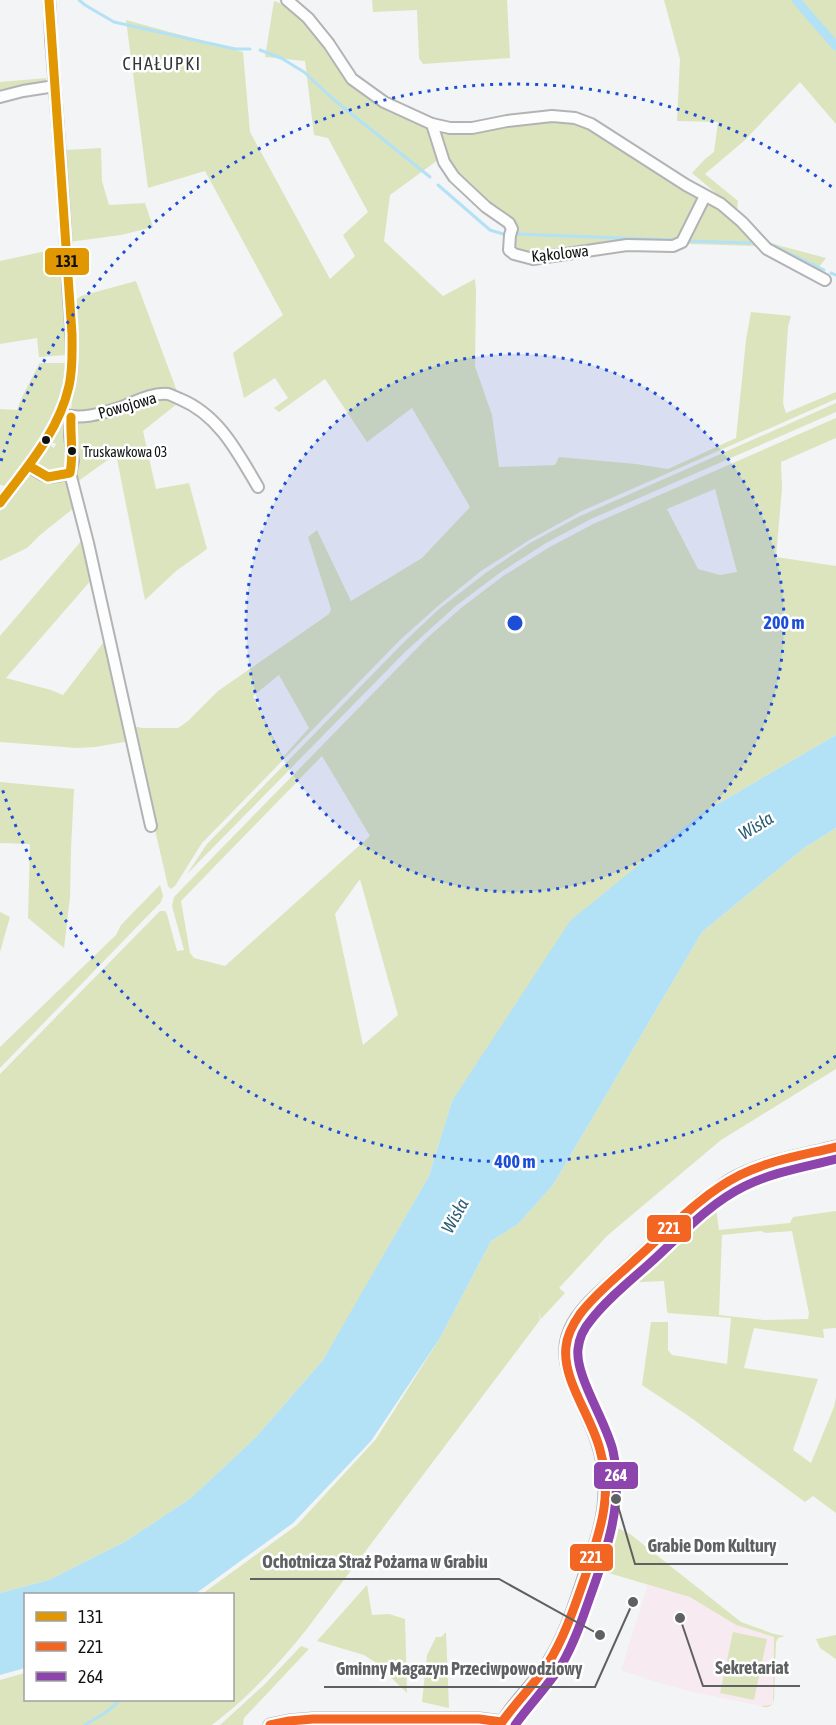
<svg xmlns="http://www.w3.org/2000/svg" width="836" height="1725" viewBox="0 0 836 1725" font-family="'Asap Condensed',sans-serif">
  <rect width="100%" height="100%" fill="#f3f4f5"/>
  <polygon fill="#f7ebf1" points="648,1584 690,1597 736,1625 774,1637 773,1703 767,1706 761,1706 688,1691 650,1680 621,1670"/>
  <g fill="#dce4bd" fill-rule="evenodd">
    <polygon points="372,0 507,0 510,58 423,64 419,58 417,10 373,12"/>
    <polygon points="664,0 836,0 836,124 800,82 745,140 705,174 738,201 737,211 692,173 705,159 714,152 718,122 677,121 680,59"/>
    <path d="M 274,1 L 288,6 L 313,27 L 345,74 L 393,111 L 429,130 L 438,160 L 390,195 L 384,241 L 443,296 L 475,279 L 476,290 L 475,366 L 492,415 L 499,467 L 555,465 L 559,457 L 636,464 L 668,469 L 736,438 L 746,340 L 751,312 L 791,316 L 788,327 L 783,403 L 786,413 L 836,392 L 836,399 L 582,511 L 531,539 L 481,571 L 438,606 L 400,640 L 202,843 L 175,886 L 171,889 L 168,886 L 131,726 L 143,728 L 178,728 L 188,721 L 218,691 L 329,614 L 331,609 L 308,537 L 317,530 L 351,601 L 422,558 L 470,507 L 412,408 L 367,442 L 325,379 L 279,412 L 274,408 L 288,398 L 275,378 L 244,398 L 233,353 L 283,315 L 205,171 L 148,188 L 126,20 L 243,52 L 250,132 L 330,279 L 355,256 L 343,235 L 368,212 L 328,138 L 314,135 L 305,61 L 265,57 ZM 279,675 L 309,728 L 283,757 L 253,696 Z"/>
    <polygon points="47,78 43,83 0,93 0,82"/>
    <polygon points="539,119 576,122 699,196 682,235 672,242 539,257 511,249 514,229 458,177 446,161 437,131"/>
    <polygon points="101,148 102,181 109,205 145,203 153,227 121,235 69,242 66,150"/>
    <path d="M 704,202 C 727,205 743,229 757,246 L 690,244 L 686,241 Z"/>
    <polygon points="766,242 826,258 815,272 766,245"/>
    <polygon points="60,248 66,355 39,357 37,338 0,344 0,261"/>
    <polygon points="136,281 178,394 80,414 71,410 78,359 76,300 81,296"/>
    <path d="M 41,363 L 66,363 C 65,370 65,379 64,387 C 56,421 28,458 7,486 L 0,485 L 0,409 L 17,410 L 22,397 L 39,364 Z"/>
    <polygon points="166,398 178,403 143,431 156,489 189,483 207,549 176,571 145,600 116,454 77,482 74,474 74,422"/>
    <polygon points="836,403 836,412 591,519 546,543 501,572 457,605 406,651 187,874 207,844 405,641 439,609 487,572 530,543 578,517"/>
    <path d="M 836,418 L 836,438 L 781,462 L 782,488 L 776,557 L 836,566 L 836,735 L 702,813 L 452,1101 L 429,1176 L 353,1309 L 323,1360 L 256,1437 L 191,1498 L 126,1541 L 49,1580 L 0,1593 L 0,1074 L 160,911 L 165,911 L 167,914 L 177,951 L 184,950 L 172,906 L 174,897 L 426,639 L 461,608 L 503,576 L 548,548 L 593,524 ZM 715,489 L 737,572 L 720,575 L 698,569 L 667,509 ZM 322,756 L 370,836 L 225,966 L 194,958 L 190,953 L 181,901 ZM 360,879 L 398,1015 L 363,1045 L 335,914 Z"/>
    <polygon points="62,423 64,425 68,459 65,469 56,474 40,469 38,459 48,444 54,448 56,444 52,442 53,439 51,438"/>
    <path d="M 30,475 C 44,483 53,483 69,480 L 75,507 L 40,535 L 27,548 L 0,561 L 0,511 Z"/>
    <polygon points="83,539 93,578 6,678 51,690 63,695 107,638 130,741 95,747 76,748 0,742 0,636"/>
    <polygon points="0,782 74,789 71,849 70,897 64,948 28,918 30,844 0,843"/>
    <path d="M 836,828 L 836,1069 L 721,1140 L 608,1235 L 559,1288 L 565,1293 L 541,1319 L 539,1312 L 540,1320 L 306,1630 C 278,1665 248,1698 212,1725 L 0,1725 L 0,1680 L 25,1673 L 26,1700 L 232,1700 L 232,1594 L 202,1594 L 297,1525 L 376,1439 L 440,1338 L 491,1241 L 518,1224 L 553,1185 L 702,932 L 804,848 Z"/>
    <polygon points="160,885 163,896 161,902 0,1068 0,1047 116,935 121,925"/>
    <polygon points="0,912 10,917 0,952"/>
    <path d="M 715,1201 L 719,1230 L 790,1223 L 793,1217 L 836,1211 L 836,1328 L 823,1329 L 824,1338 L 754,1328 L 744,1368 L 818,1379 L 793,1450 L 811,1463 L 834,1407 L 836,1397 L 836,1513 L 813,1496 L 805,1502 L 690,1417 L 642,1385 L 651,1322 L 668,1322 L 668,1350 L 672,1355 L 727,1364 L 731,1318 L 668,1313 L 667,1311 L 664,1281 L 621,1283 L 664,1244 ZM 761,1231 L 766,1233 L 792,1231 L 809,1313 L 808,1319 L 764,1320 L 719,1315 L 722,1235 Z"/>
    <path d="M 610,1524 L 630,1534 L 741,1622 L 774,1634 L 785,1636 L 778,1638 L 776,1642 L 774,1699 C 773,1706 768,1709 761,1706 L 770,1705 L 773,1703 L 774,1637 L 736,1625 L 690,1597 L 595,1569 Z"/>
    <polygon points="367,1585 372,1615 389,1614 405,1619 407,1693 375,1662 364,1655 317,1641"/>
    <polygon points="446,1632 449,1708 422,1702 427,1655 436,1637 441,1637"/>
    <polygon points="733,1632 767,1639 754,1700 720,1693"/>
    <polygon points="836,1635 836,1659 820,1648 816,1639"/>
    <polygon points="301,1646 309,1649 244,1718 243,1725 220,1725 264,1685"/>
  </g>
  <polygon fill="#b3e1f5" points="836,735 836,828 804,848 702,932 553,1185 518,1224 491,1241 440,1338 371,1441 293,1523 195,1594 26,1594 25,1668 0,1675 0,1593 49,1580 126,1541 191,1498 256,1437 323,1360 429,1176 452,1101 570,921 702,813"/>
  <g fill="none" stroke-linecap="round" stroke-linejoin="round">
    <g stroke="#b3e1f5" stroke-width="3">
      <polyline points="79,0 85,5 114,22 235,49 250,49"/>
      <polyline points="260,50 281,58 304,72 333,99 430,177"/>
      <polyline points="438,185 490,230 503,234"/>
      <polyline points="514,234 674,240"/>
      <polyline points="689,241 750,243"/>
      <polyline points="768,243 824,270"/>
      <polyline points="831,273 836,275"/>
      <path d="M 85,1725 C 97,1717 110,1712 119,1700"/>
    </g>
    <polyline stroke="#b3e1f5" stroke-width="9" points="796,0 836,46"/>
    <g stroke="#b2b3b4" stroke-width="14">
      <g id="minor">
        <polyline points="287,0 308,18 329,44 352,79 384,102 432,124 450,128 472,128 507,121 552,116 575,118 591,124 686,185 721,204 742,222 767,249 825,280"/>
        <polyline points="0,97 23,91 55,86"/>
        <polyline points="432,124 444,162 454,177 486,207 509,223 512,229 510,235 509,250 514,254 533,259 627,245 673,246 682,242 705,196"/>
        <path d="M 61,414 C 81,420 100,414 119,408 C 133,403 152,392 168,394 C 172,395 177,398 180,399 C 219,415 238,453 258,487"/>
        <path d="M 29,466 C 47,479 49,479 70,473 L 73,461 L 70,436 L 71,417"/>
        <polyline points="70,473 88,543 151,826"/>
        <path d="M 0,503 C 27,467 59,431 69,386 C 76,358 69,311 68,282 C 64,204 58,127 52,50 C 50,33 51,17 49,0"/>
      </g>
    </g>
    <g stroke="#b2b3b4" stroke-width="15">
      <g id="tertiary">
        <polyline points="270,1725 289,1721 313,1719 479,1719 502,1722"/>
        <path d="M 501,1725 C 513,1702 534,1685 548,1663 C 564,1639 573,1611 582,1584 C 592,1554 605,1523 605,1491 C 606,1467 599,1442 589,1420 C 565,1366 548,1341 598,1294 L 702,1200 C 711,1194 720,1187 729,1181 C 761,1162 801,1156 836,1147"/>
      </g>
    </g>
    <use href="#minor" stroke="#fdfdfe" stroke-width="10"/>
    <use href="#tertiary" stroke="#fdfdfe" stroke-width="12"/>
    <g stroke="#fff" stroke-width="14">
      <g id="bus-1">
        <path d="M 29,466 L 48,477 L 70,473 C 74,455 70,436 71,417"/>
        <path d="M 0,503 C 27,467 59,431 69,386 C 73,369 72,352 72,334 L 49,0"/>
      </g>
    </g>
    <g stroke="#fff" stroke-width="14">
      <g id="bus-2">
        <path d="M 502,1722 C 516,1702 534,1685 547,1665 C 565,1637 575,1605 586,1574 C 593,1552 601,1530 604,1508 C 607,1489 605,1468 600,1450 C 592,1417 562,1380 566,1347 C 567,1335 573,1324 580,1314 C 595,1294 617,1277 635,1260 C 668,1231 700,1195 740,1175 C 770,1160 804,1155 836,1147"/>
        <polyline points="270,1725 289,1721 313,1719 479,1719 502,1722"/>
      </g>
    </g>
    <g stroke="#fff" stroke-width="14">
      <path id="bus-3" d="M 515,1725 C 530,1704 548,1686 562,1664 C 574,1643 582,1620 590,1597 C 607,1550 624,1502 613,1451 C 606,1421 575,1376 578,1349 C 579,1339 584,1328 591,1320 C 607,1299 630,1281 650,1263 C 679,1237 708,1204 745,1186 C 773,1172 805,1167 836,1159"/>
    </g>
    <use href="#bus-1" stroke="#e09702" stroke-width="9"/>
    <use href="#bus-2" stroke="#f26522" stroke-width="9"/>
    <use href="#bus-3" stroke="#8e44ad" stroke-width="9"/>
  </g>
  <circle cx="515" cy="623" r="269" fill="#1d4ed8" fill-opacity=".12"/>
  <g fill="none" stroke="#1d4ed8" stroke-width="3" stroke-dasharray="3 6">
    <circle cx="515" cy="623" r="269"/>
    <path d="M836 1056A539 539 0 0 1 1 785M1 461A539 539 0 0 1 836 190"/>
  </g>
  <g fill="#101111" stroke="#fff" stroke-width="2">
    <circle cx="46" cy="440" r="5"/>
    <circle cx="72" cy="451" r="5"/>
  </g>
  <g text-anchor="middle" stroke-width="5" stroke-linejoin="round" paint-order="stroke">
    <g font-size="14" fill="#101111" stroke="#fff" text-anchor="start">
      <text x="83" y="457">Truskawkowa 03</text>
    </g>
    <g font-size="16" fill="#101111" stroke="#fff">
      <text transform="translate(560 253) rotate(-6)" y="6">Kąkolowa</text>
      <text transform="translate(127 405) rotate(-16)" y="6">Powojowa</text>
    </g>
    <g font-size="18" letter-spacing="1.5" fill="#343536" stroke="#fff">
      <text x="162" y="70">CHAŁUPKI</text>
    </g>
    <g font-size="18" font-style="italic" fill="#2a5d71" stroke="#fff">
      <text transform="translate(756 826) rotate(-31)" y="6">Wisła</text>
      <text transform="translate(455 1216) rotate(-61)" y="6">Wisła</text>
    </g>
  </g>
  <circle cx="515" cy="623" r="9" fill="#1d4ed8" stroke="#fff" stroke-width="3"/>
  <g font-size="18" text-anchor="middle" font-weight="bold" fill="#1d4ed8" stroke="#fff" stroke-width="5" stroke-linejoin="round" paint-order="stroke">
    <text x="784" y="629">200 m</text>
    <text x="515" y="1168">400 m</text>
  </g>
  <path fill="none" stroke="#5f6061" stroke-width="2" d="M616 1499L635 1564H788M600 1635L499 1579H250M680 1618L703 1686H800M633 1602L595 1687H324"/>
  <g fill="#5f6061" stroke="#fff" stroke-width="2">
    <circle cx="616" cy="1499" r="6"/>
    <circle cx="600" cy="1635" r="6"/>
    <circle cx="680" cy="1618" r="6"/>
    <circle cx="633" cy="1602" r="6"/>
  </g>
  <g font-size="18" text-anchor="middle" font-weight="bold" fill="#5f6061" stroke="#fff" stroke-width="5" stroke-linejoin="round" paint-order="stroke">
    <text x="712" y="1552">Grabie Dom Kultury</text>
    <text x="375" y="1568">Ochotnicza Straż Pożarna w Grabiu</text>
    <text x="752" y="1674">Sekretariat</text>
    <text x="459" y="1675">Gminny Magazyn Przeciwpowodziowy</text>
  </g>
  <g stroke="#fff" stroke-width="2">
    <rect x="44" y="247" width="46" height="29" rx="6" fill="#e09702"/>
    <rect x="646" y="1214" width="46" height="29" rx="6" fill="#f26522"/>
    <rect x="593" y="1461" width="46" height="29" rx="6" fill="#8e44ad"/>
    <rect x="569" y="1543" width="45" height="29" rx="6" fill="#f26522"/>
  </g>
  <g font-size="16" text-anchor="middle" font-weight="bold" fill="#fff">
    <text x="669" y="1234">221</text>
    <text x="616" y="1481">264</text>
    <text x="591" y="1563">221</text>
  </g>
  <g font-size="16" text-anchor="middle" font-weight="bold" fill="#111">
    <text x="67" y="267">131</text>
  </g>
  <rect x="24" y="1593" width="210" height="108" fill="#ffffff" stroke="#9fa0a0" stroke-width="1.5"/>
  <rect x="36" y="1612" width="30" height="9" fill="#e09702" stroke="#9fa0a0" stroke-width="1.5"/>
  <text x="78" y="1623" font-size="18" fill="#101111">131</text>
  <rect x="36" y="1642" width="30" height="9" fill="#f26522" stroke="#9fa0a0" stroke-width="1.5"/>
  <text x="78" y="1653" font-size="18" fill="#101111">221</text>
  <rect x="36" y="1672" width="30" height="9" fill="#8e44ad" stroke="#9fa0a0" stroke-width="1.5"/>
  <text x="78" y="1683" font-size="18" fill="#101111">264</text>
</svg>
